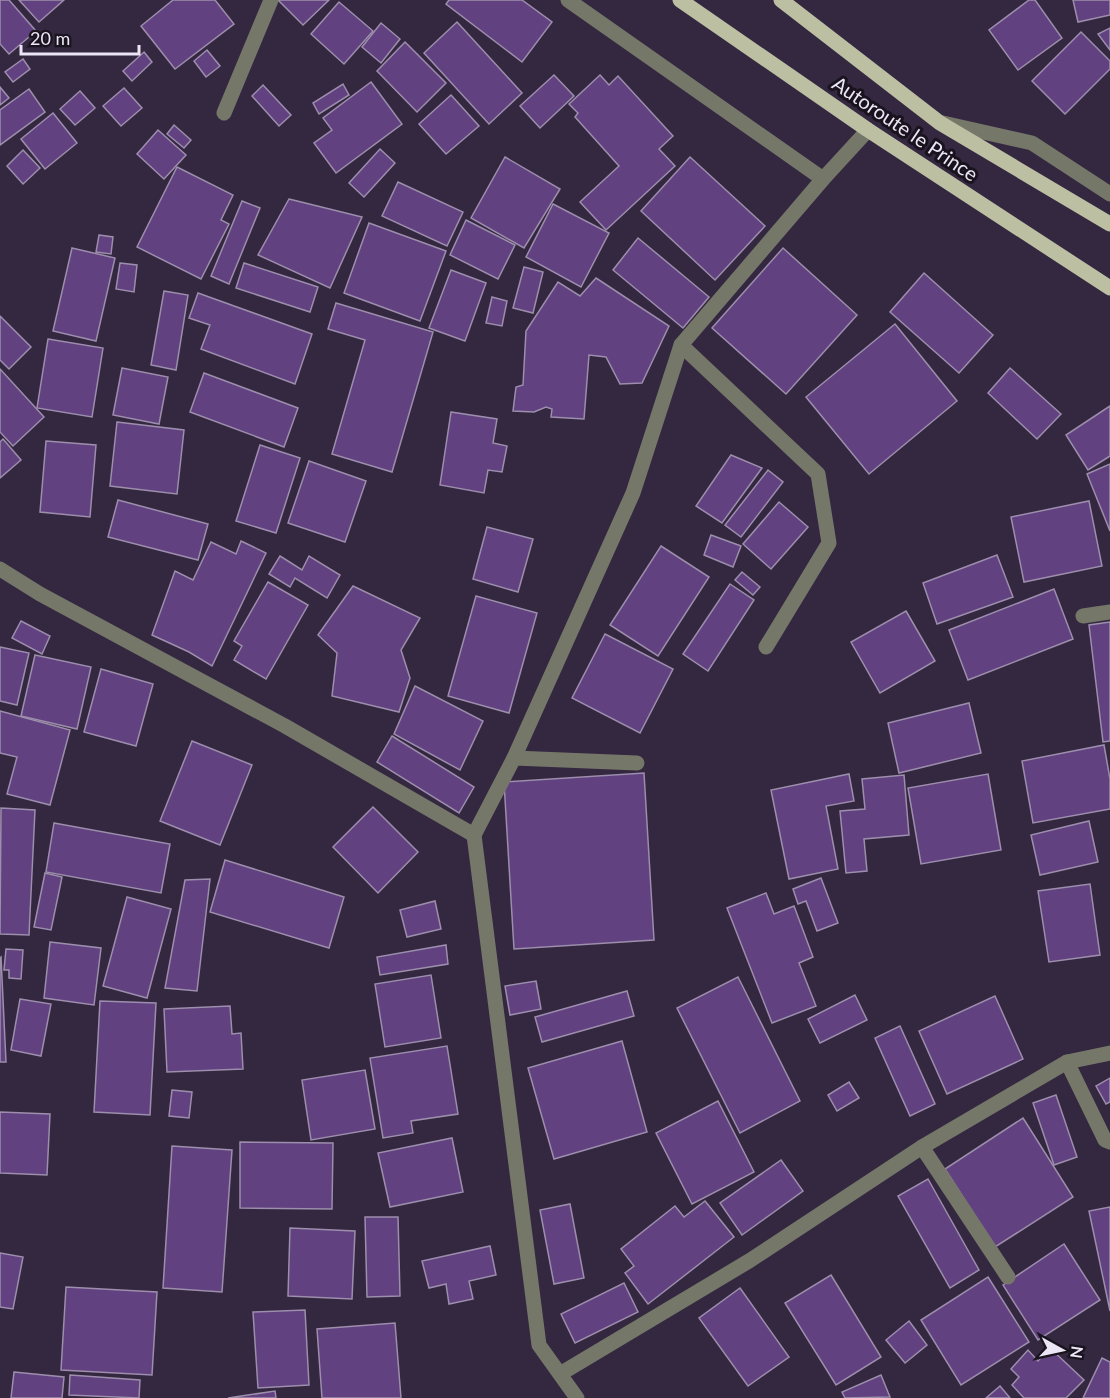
<svg xmlns="http://www.w3.org/2000/svg" width="1110" height="1398" viewBox="0 0 1110 1398" font-family="Lato,sans-serif">
  <rect width="100%" height="100%" fill="#342740"/>
  <g fill="#61417f" stroke="#9c8eac" stroke-width="1.5">
    <polygon points="0,0 9,0 36,31 9,54 0,44"/>
    <polygon points="19,0 64,0 39,22"/>
    <polygon points="173,0 215,0 234,24 175,69 141,26"/>
    <polygon points="278,0 329,0 303,25"/>
    <polygon points="449,0 522,0 552,22 522,62 446,4"/>
    <polygon points="1029,0 1035,0 1062,38 1018,70 989,30"/>
    <polygon points="1073,0 1110,0 1110,15 1078,22"/>
    <polygon points="339,2 373,31 344,64 311,34"/>
    <polygon points="457,22 522,93 489,124 424,53"/>
    <polygon points="381,23 400,39 381,63 362,47"/>
    <polygon points="1110,28 1110,50 1098,34"/>
    <polygon points="1081,32 1110,61 1110,69 1065,114 1032,81"/>
    <polygon points="405,42 446,83 417,112 377,71"/>
    <polygon points="207,50 220,66 206,77 194,61"/>
    <polygon points="144,52 152,62 132,81 123,71"/>
    <polygon points="23,59 30,69 13,82 5,72"/>
    <polygon points="554,75 574,96 540,128 520,106"/>
    <polygon points="600,75 609,85 618,76 673,136 659,149 675,166 606,230 580,202 619,166 575,117 578,113 569,104"/>
    <polygon points="371,82 402,124 336,173 314,143 332,130 323,118"/>
    <polygon points="343,84 349,95 319,114 313,103"/>
    <polygon points="263,85 291,115 279,126 252,96"/>
    <polygon points="0,87 9,98 0,105"/>
    <polygon points="124,88 142,108 121,126 103,106"/>
    <polygon points="29,89 45,112 0,145 0,110"/>
    <polygon points="80,91 95,108 75,125 60,109"/>
    <polygon points="451,95 479,126 446,154 419,124"/>
    <polygon points="53,113 77,143 45,169 21,139"/>
    <polygon points="174,125 191,140 184,148 167,134"/>
    <polygon points="158,130 186,155 164,179 137,154"/>
    <polygon points="380,149 395,163 364,197 349,183"/>
    <polygon points="23,150 40,168 23,184 7,166"/>
    <polygon points="505,157 560,189 524,248 471,218"/>
    <polygon points="690,157 765,226 715,280 641,211"/>
    <polygon points="177,167 233,195 221,220 229,224 201,279 137,247"/>
    <polygon points="398,182 463,212 447,246 382,216"/>
    <polygon points="289,199 362,217 330,288 258,255"/>
    <polygon points="242,201 260,208 229,284 211,276"/>
    <polygon points="553,204 609,233 581,287 526,257"/>
    <polygon points="466,220 515,245 498,279 450,255"/>
    <polygon points="369,223 446,251 420,321 344,293"/>
    <polygon points="99,235 113,237 111,254 96,252"/>
    <polygon points="638,238 709,297 683,328 613,270"/>
    <polygon points="72,248 115,258 96,341 53,331"/>
    <polygon points="783,248 857,315 786,394 712,328"/>
    <polygon points="120,263 137,265 134,292 116,289"/>
    <polygon points="244,263 318,287 310,312 236,288"/>
    <polygon points="524,267 543,272 533,313 513,308"/>
    <polygon points="451,270 486,283 465,341 429,328"/>
    <polygon points="924,273 993,335 959,373 890,312"/>
    <polygon points="596,278 669,326 642,383 620,384 606,357 589,355 584,419 551,417 552,409 546,407 534,412 513,411 516,387 523,385 526,331 558,282 580,296"/>
    <polygon points="164,291 188,295 176,370 151,365"/>
    <polygon points="198,293 312,334 295,384 201,349 210,325 189,318"/>
    <polygon points="492,297 507,301 502,326 486,323"/>
    <polygon points="336,303 433,332 392,472 332,454 365,340 328,329"/>
    <polygon points="0,316 31,347 9,369 0,360"/>
    <polygon points="895,324 957,401 869,474 806,397"/>
    <polygon points="48,339 103,348 92,417 37,408"/>
    <polygon points="122,368 168,377 159,424 113,415"/>
    <polygon points="1010,368 1061,414 1037,439 988,393"/>
    <polygon points="0,369 44,417 13,446 0,432"/>
    <polygon points="204,373 298,408 284,447 190,412"/>
    <polygon points="1110,406 1110,456 1088,470 1066,435"/>
    <polygon points="451,412 497,419 493,443 507,446 502,472 488,470 484,493 440,485"/>
    <polygon points="117,422 184,430 177,494 110,486"/>
    <polygon points="3,439 21,460 0,478 0,442"/>
    <polygon points="46,441 96,445 90,517 40,512"/>
    <polygon points="260,445 300,458 276,533 236,521"/>
    <polygon points="731,455 762,468 722,523 696,506"/>
    <polygon points="309,461 366,481 345,542 288,523"/>
    <polygon points="1110,464 1110,531 1087,474"/>
    <polygon points="768,470 783,482 741,537 725,525"/>
    <polygon points="118,500 208,524 198,560 108,537"/>
    <polygon points="1089,501 1102,566 1024,582 1011,517"/>
    <polygon points="779,502 808,527 771,569 743,544"/>
    <polygon points="487,527 533,539 518,592 473,579"/>
    <polygon points="711,535 741,546 733,567 704,555"/>
    <polygon points="241,541 266,553 212,666 189,652 152,635 175,571 193,580 211,542 236,554"/>
    <polygon points="661,546 709,577 658,656 610,625"/>
    <polygon points="997,555 1013,597 937,624 923,583"/>
    <polygon points="280,556 302,570 309,556 340,575 327,598 295,578 290,587 269,574"/>
    <polygon points="742,572 760,587 753,595 735,580"/>
    <polygon points="268,582 308,605 266,679 234,660 242,646 234,641"/>
    <polygon points="730,584 754,600 708,671 683,654"/>
    <polygon points="353,586 420,618 401,650 410,678 399,712 332,696 337,653 318,635"/>
    <polygon points="1054,589 1073,639 968,680 949,630"/>
    <polygon points="476,596 537,613 509,713 448,696"/>
    <polygon points="906,611 935,661 880,693 851,642"/>
    <polygon points="21,621 50,636 42,654 12,638"/>
    <polygon points="1110,622 1110,741 1103,742 1089,625"/>
    <polygon points="605,634 673,669 640,733 572,698"/>
    <polygon points="0,647 29,653 17,705 0,701"/>
    <polygon points="35,655 91,667 77,729 21,716"/>
    <polygon points="101,669 153,684 136,746 84,732"/>
    <polygon points="415,686 483,721 460,770 394,734"/>
    <polygon points="969,703 981,753 899,773 888,723"/>
    <polygon points="0,711 70,730 50,805 7,794 17,757 0,753"/>
    <polygon points="392,736 474,787 459,813 377,762"/>
    <polygon points="192,741 252,765 220,845 160,821"/>
    <polygon points="1104,745 1110,779 1110,809 1033,823 1022,761"/>
    <polygon points="644,773 654,940 514,949 504,782"/>
    <polygon points="849,774 854,801 826,806 838,869 789,879 771,790"/>
    <polygon points="988,774 1001,850 921,864 908,788"/>
    <polygon points="904,775 909,835 864,839 867,871 846,873 840,811 865,809 862,779"/>
    <polygon points="373,807 418,852 378,893 333,847"/>
    <polygon points="1,808 35,810 29,935 0,934"/>
    <polygon points="1089,821 1098,862 1040,875 1031,835"/>
    <polygon points="54,823 170,844 161,893 46,872"/>
    <polygon points="225,860 344,897 329,948 210,912"/>
    <polygon points="45,873 62,877 51,930 34,927"/>
    <polygon points="821,878 838,923 817,931 806,901 798,904 793,889"/>
    <polygon points="210,879 197,991 165,988 185,880"/>
    <polygon points="1090,884 1100,955 1049,962 1038,891"/>
    <polygon points="766,893 774,914 794,906 813,957 799,963 816,1006 772,1023 727,908"/>
    <polygon points="127,897 171,909 147,998 103,986"/>
    <polygon points="435,901 441,929 407,937 400,910"/>
    <polygon points="50,942 101,948 94,1005 44,998"/>
    <polygon points="446,945 448,964 380,975 377,957"/>
    <polygon points="6,949 23,950 21,979 9,978 9,970 4,970"/>
    <polygon points="1,957 6,1062 0,1062 0,958"/>
    <polygon points="431,975 441,1038 385,1047 375,984"/>
    <polygon points="738,977 800,1101 740,1133 677,1008"/>
    <polygon points="536,981 541,1009 510,1015 505,986"/>
    <polygon points="627,991 634,1016 542,1042 535,1017"/>
    <polygon points="855,995 867,1020 820,1043 808,1019"/>
    <polygon points="995,996 1023,1059 947,1094 919,1031"/>
    <polygon points="20,999 51,1004 41,1056 11,1050"/>
    <polygon points="100,1001 156,1003 150,1115 94,1112"/>
    <polygon points="230,1006 232,1034 241,1033 243,1069 167,1072 164,1009"/>
    <polygon points="900,1026 935,1104 910,1116 875,1038"/>
    <polygon points="622,1041 647,1132 554,1159 528,1068"/>
    <polygon points="447,1046 458,1114 411,1121 413,1133 383,1138 370,1058"/>
    <polygon points="365,1070 375,1129 311,1140 302,1080"/>
    <polygon points="1110,1078 1110,1102 1106,1104 1096,1086"/>
    <polygon points="849,1082 859,1098 837,1111 828,1095"/>
    <polygon points="172,1090 192,1092 189,1118 169,1116"/>
    <polygon points="1056,1095 1077,1157 1054,1165 1033,1103"/>
    <polygon points="718,1101 754,1172 692,1204 656,1133"/>
    <polygon points="0,1112 50,1114 47,1175 0,1173"/>
    <polygon points="1023,1118 1073,1197 995,1247 945,1169"/>
    <polygon points="452,1138 463,1192 390,1207 378,1153"/>
    <polygon points="240,1142 333,1143 332,1209 240,1208"/>
    <polygon points="172,1146 232,1150 222,1292 163,1288"/>
    <polygon points="781,1160 803,1191 742,1235 720,1203"/>
    <polygon points="928,1179 979,1270 950,1288 898,1196"/>
    <polygon points="705,1201 734,1237 648,1304 625,1273 634,1266 621,1249 675,1206 684,1217"/>
    <polygon points="570,1204 584,1278 554,1284 540,1210"/>
    <polygon points="1110,1207 1110,1311 1089,1211"/>
    <polygon points="365,1217 398,1217 400,1296 367,1297"/>
    <polygon points="290,1228 355,1231 352,1299 288,1296"/>
    <polygon points="1064,1244 1100,1300 1038,1340 1003,1285"/>
    <polygon points="490,1246 496,1275 469,1281 473,1299 449,1304 446,1284 429,1288 422,1261"/>
    <polygon points="0,1253 23,1257 13,1309 0,1307"/>
    <polygon points="831,1275 881,1357 836,1385 785,1303"/>
    <polygon points="988,1277 1029,1342 961,1385 921,1320"/>
    <polygon points="624,1283 638,1312 575,1343 561,1314"/>
    <polygon points="66,1287 157,1292 152,1375 61,1370"/>
    <polygon points="740,1288 789,1357 748,1386 699,1318"/>
    <polygon points="305,1310 309,1385 258,1388 253,1312"/>
    <polygon points="909,1321 927,1345 905,1363 886,1340"/>
    <polygon points="395,1323 401,1398 322,1398 317,1329"/>
    <polygon points="1050,1348 1084,1380 1066,1398 1024,1398 1012,1385 1019,1377 1011,1369 1028,1350 1038,1361"/>
    <polygon points="1102,1358 1110,1362 1110,1398 1083,1398"/>
    <polygon points="14,1372 64,1377 62,1398 11,1398"/>
    <polygon points="70,1375 140,1380 139,1398 69,1395"/>
    <polygon points="881,1375 890,1397 845,1398 842,1392"/>
    <polygon points="1000,1386 1010,1398 986,1398"/>
    <polygon points="275,1391 276,1398 228,1398"/>
  </g>
  <g fill="none" stroke-linecap="round" stroke-linejoin="round">
    <g stroke="#757769" stroke-width="15">
      <polyline points="568,0 823,179"/>
      <polyline points="224,113 271,0"/>
      <polyline points="943,123 1032,143 1110,194"/>
      <polyline points="681,345 818,474 829,543 766,647"/>
      <polyline points="0,569 40,594 285,726 474,835"/>
      <polyline points="1083,616 1110,612"/>
      <polyline points="514,758 637,763"/>
      <polyline points="1067,1062 1105,1140 1110,1142"/>
      <polyline points="922,1147 1008,1277"/>
      <polyline points="560,1374 749,1261 922,1147 1067,1062 1110,1053"/>
      <polyline points="577,1398 539,1345 474,835 514,758 633,493 681,345 823,179 868,130"/>
    </g>
    <g stroke="#bcbfa2" stroke-width="15">
      <polyline points="680,0 868,130 1110,288"/>
      <polyline points="781,0 940,123 1110,224"/>
    </g>
  </g>
  <g text-anchor="middle" stroke-width="6" stroke-linejoin="round" paint-order="stroke">
    <g font-size="20" fill="#ece5f5" stroke="#19131e">
      <text transform="translate(905 129) rotate(34)" y="7">Autoroute le Prince</text>
    </g>
  </g>
  <g transform="translate(1062 1350) rotate(98)" stroke="#19131e" stroke-width="4.5" paint-order="stroke">
  <path d="M0-4.5L10 22L0 15L-10 22Z" fill="#ece5f5"/>
  <text y="-9" font-size="16" font-weight="bold" text-anchor="middle" fill="#ece5f5">N</text>
  </g>
  <path d="M21 45v9h118v-9" fill="none" stroke="#ece5f5" stroke-width="3"/>
  <text x="30" y="45" font-size="18" fill="#ece5f5" stroke="#19131e" stroke-width="4.5" paint-order="stroke">20 m</text>
</svg>
